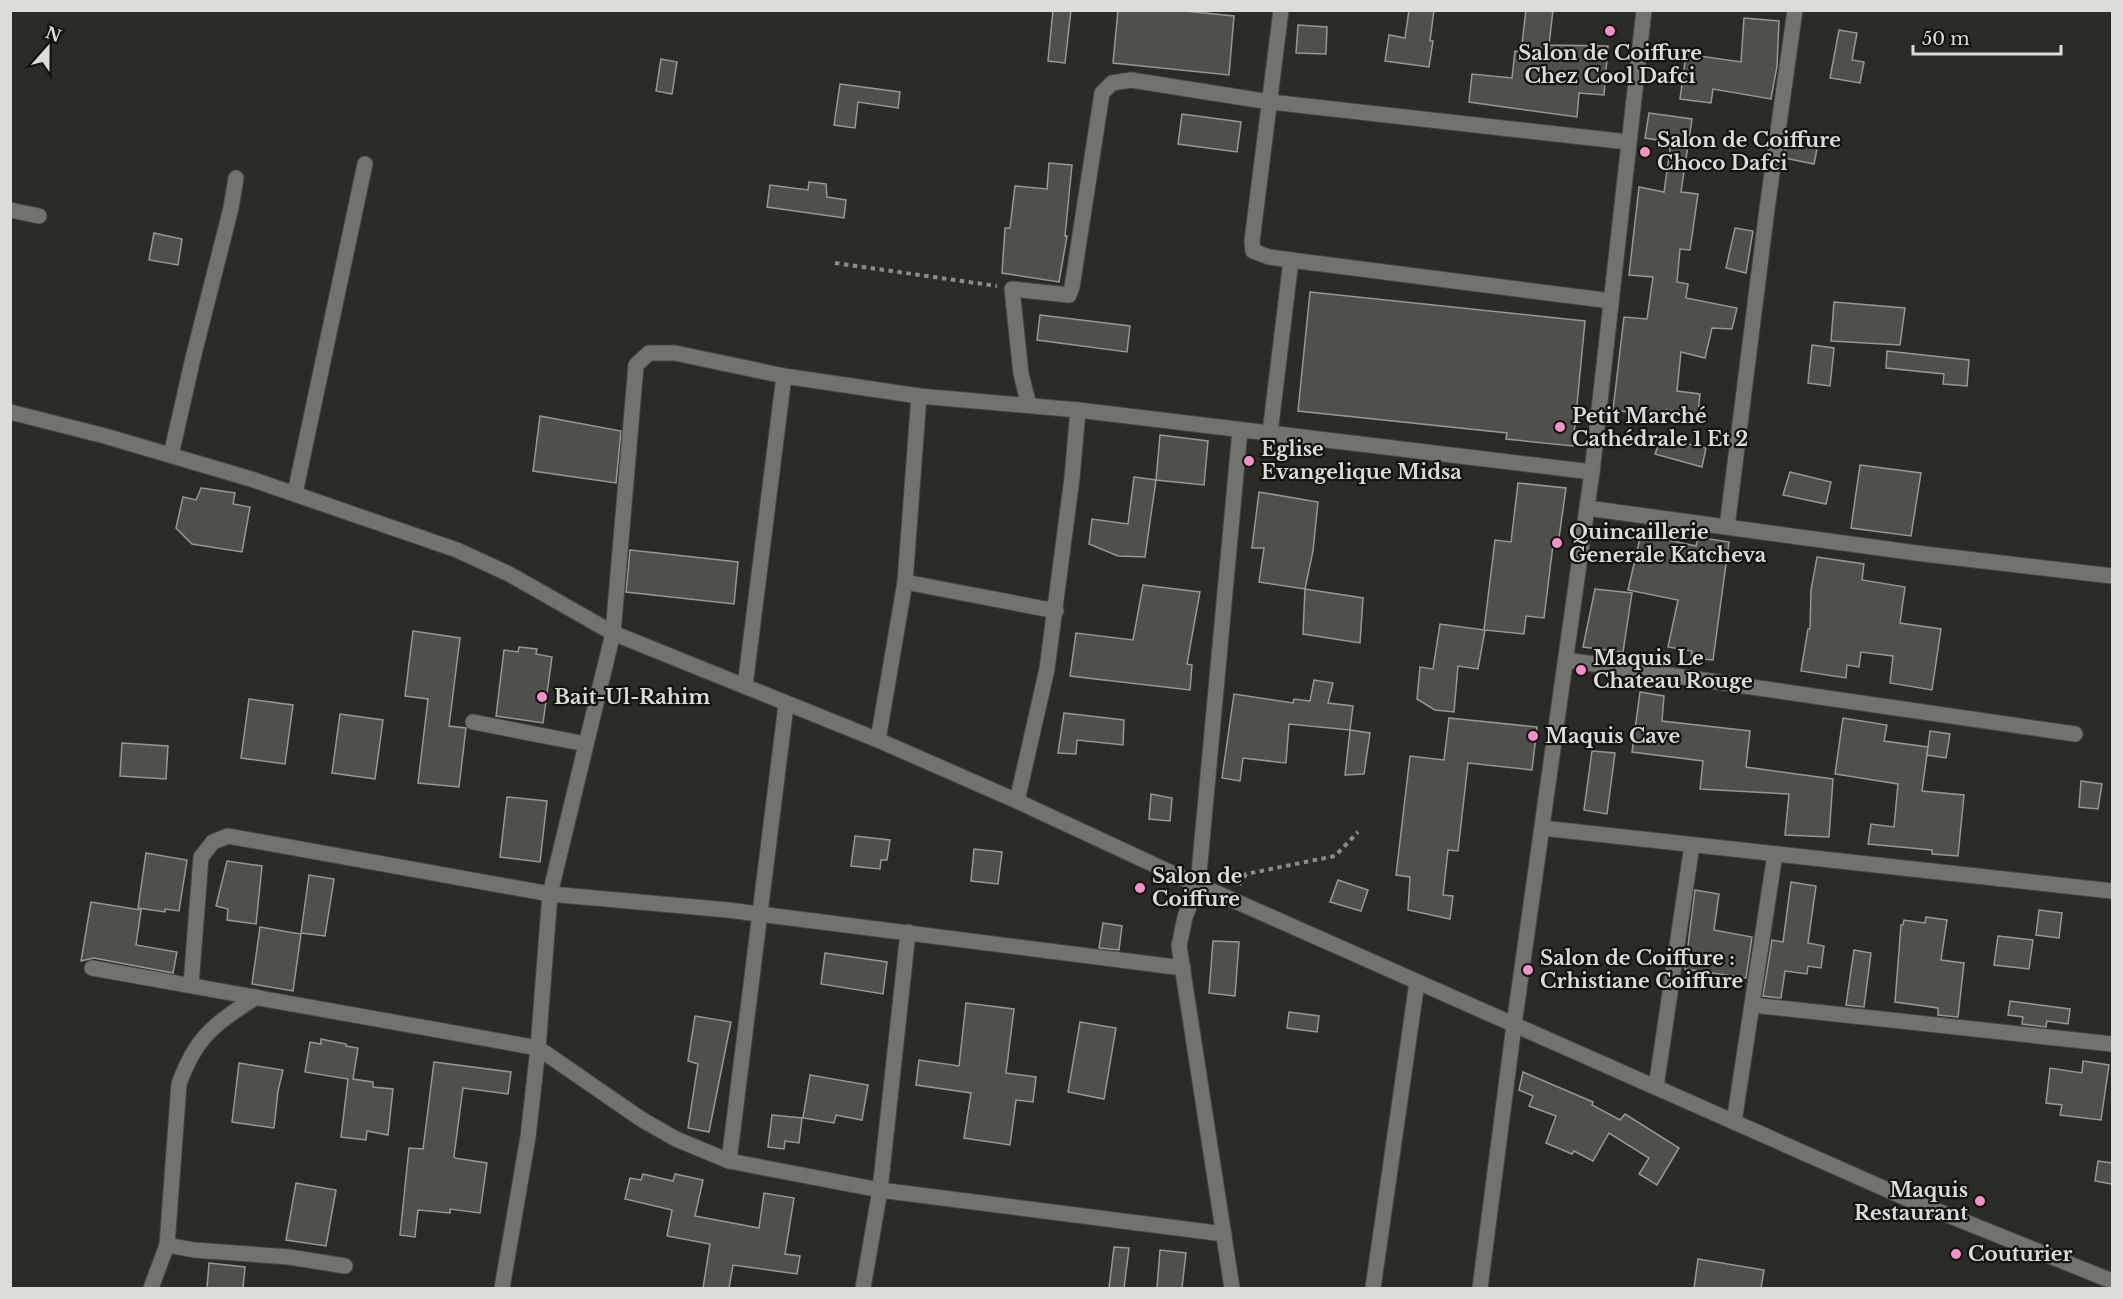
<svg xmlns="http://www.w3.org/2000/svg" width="2123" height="1299" viewBox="0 0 2123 1299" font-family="'Libre Baskerville',serif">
  <rect width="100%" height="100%" fill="#292d25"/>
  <g fill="#4d5149" stroke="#959990" stroke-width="1.5">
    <polygon points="1053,10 1071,10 1065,63 1048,61"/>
    <polygon points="1118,10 1175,10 1234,16 1229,75 1113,63"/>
    <polygon points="1409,10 1434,10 1430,41 1433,41 1429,67 1385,61 1389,35 1405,38"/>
    <polygon points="1526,10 1553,10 1549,45 1608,46 1604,95 1579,93 1577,117 1469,102 1472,74 1512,78 1515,51 1521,52"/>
    <polygon points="1744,18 1779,21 1777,66 1771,99 1713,89 1711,103 1680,99 1686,54 1741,62"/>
    <polygon points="1298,25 1327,27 1326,54 1296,53"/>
    <polygon points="1839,30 1857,33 1852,60 1864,62 1860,83 1830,78"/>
    <polygon points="661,59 677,62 672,94 656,91"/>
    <polygon points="840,84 900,92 898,108 858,102 855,128 834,125"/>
    <polygon points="1649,113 1692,119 1681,192 1698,194 1690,250 1680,249 1677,282 1688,284 1686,298 1737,308 1732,329 1712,328 1705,358 1681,352 1677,391 1700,394 1698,414 1666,410 1665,417 1613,410 1624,317 1647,319 1653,277 1629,275 1639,187 1664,192 1671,142 1645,138"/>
    <polygon points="1182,114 1241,122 1237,152 1178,144"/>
    <polygon points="1786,142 1817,149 1814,164 1784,158"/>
    <polygon points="1049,163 1072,165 1065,236 1067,236 1059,282 1002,273 1005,228 1010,228 1015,186 1047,189"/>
    <polygon points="809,182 826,184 827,197 846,200 844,218 767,207 770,185 808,190"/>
    <polygon points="1735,228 1753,231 1746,273 1726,268"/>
    <polygon points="154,233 182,239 178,265 149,260"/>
    <polygon points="1310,292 1585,321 1573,446 1506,439 1507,433 1298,411"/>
    <polygon points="1834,302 1905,308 1900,345 1831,341"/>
    <polygon points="1040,315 1130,326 1127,352 1037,340"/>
    <polygon points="1812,345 1834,348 1830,386 1808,383"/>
    <polygon points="1887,351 1969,360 1967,386 1943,384 1944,374 1886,368"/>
    <polygon points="540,416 621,431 616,483 533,471"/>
    <polygon points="1160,435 1208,441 1204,485 1156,480"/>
    <polygon points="1661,438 1706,448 1702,467 1655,454"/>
    <polygon points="1860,465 1921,473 1911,536 1851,528"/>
    <polygon points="1790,472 1831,482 1826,504 1783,495"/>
    <polygon points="1134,477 1156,480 1145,557 1118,556 1089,544 1092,519 1128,524"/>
    <polygon points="1518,483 1566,488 1558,545 1553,545 1544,618 1526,616 1524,634 1485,630 1478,669 1458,666 1454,712 1435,710 1417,699 1420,667 1433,669 1440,624 1484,630 1495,540 1511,542"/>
    <polygon points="201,488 235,493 233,504 250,507 242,552 192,544 176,528 183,497 196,500"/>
    <polygon points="1259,492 1318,502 1313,551 1305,589 1259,582 1264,548 1252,548"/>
    <polygon points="1641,534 1696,546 1698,537 1729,542 1713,660 1691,658 1692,651 1668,647 1678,600 1628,590"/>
    <polygon points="630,550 738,562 734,604 626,592"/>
    <polygon points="1817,557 1864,564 1862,580 1905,587 1900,623 1941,629 1932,690 1890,683 1893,656 1861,652 1859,667 1847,665 1846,678 1801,671 1808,629 1810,629 1811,590"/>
    <polygon points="1143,585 1200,592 1187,664 1192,665 1190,690 1070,676 1076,633 1133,640"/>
    <polygon points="1305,589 1363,598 1360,643 1303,634"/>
    <polygon points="1595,589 1632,593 1623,652 1583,647"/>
    <polygon points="413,631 460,638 449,726 466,728 459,787 418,783 428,699 405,696"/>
    <polygon points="519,647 537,649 536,654 552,657 543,723 496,716 504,650 518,652"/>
    <polygon points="1314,680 1333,683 1328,703 1353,706 1350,730 1289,724 1286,763 1243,758 1240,781 1222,778 1234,694 1293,703 1294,699 1310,701"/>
    <polygon points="1640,692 1664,696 1662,721 1750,731 1746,767 1833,779 1829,837 1785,835 1789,794 1700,789 1703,761 1632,752"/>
    <polygon points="249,699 293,705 285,764 241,758"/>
    <polygon points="1064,713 1124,720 1123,745 1077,740 1076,754 1058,753"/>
    <polygon points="340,714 383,720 375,779 332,773"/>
    <polygon points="1449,718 1537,727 1532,770 1468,763 1458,851 1448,850 1443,895 1453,896 1450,919 1408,910 1410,877 1396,875 1410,756 1444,760"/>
    <polygon points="1843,718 1887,725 1884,741 1928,747 1922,791 1964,795 1958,856 1932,854 1932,850 1868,844 1871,824 1894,827 1898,784 1835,774"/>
    <polygon points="1350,730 1370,733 1364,774 1345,775"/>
    <polygon points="1930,731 1950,734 1946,758 1927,755"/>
    <polygon points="122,743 168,746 166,779 120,776"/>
    <polygon points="1592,751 1615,753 1607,814 1584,810"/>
    <polygon points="2081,781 2102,784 2098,809 2079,807"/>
    <polygon points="1151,794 1172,798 1170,821 1149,819"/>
    <polygon points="507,797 547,801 540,862 500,857"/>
    <polygon points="855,836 890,840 887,860 881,860 880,869 851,866"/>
    <polygon points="974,849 1002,852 998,884 971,881"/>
    <polygon points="146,853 187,860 179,911 165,909 165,912 138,908"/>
    <polygon points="227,861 262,866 256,924 227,920 228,909 216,906"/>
    <polygon points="309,875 334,879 325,936 301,933"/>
    <polygon points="1338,880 1368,890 1361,911 1330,902"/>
    <polygon points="1791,882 1816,886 1808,943 1824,946 1821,968 1808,966 1807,974 1785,971 1781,998 1763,996 1772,940 1783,942"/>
    <polygon points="1695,890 1719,894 1714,930 1752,937 1746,978 1685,969"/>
    <polygon points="91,902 141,910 136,945 177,952 173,973 94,958 81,961"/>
    <polygon points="2039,910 2062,913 2059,938 2036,935"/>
    <polygon points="1926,917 1947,920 1941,960 1964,963 1958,1017 1938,1015 1938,1008 1895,1002 1901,925 1903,925 1904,920 1925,923"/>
    <polygon points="1103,923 1122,926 1119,950 1099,948"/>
    <polygon points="260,927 301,934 293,991 252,984"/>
    <polygon points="1998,936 2033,940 2029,969 1994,965"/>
    <polygon points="1213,941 1239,942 1235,996 1209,993"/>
    <polygon points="1854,950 1871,953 1864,1007 1846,1005"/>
    <polygon points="825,953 887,962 883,994 821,984"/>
    <polygon points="2010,1001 2070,1009 2068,1024 2047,1021 2046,1027 2022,1024 2023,1017 2008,1015"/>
    <polygon points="966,1003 1014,1009 1006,1073 1036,1077 1033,1102 1016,1100 1010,1145 964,1138 971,1093 916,1085 919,1060 959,1066"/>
    <polygon points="1289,1012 1319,1016 1317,1032 1287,1028"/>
    <polygon points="695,1016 731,1022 709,1132 688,1128 698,1064 688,1061"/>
    <polygon points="1080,1022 1116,1028 1104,1099 1068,1092"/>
    <polygon points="321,1039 346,1044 346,1046 358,1048 353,1079 373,1082 373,1087 393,1089 388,1135 367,1131 366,1140 341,1137 348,1079 305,1072 310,1042 321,1044"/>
    <polygon points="2083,1061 2109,1065 2101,1120 2060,1115 2062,1105 2046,1103 2050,1068 2082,1073"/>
    <polygon points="434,1062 511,1072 508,1094 463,1088 454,1156 455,1158 487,1163 480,1213 450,1209 450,1213 418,1210 415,1237 400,1235 409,1148 423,1149"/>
    <polygon points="239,1063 283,1070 278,1091 274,1128 232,1122"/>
    <polygon points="1523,1072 1593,1102 1592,1105 1620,1120 1625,1114 1679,1148 1657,1185 1639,1174 1649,1158 1609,1133 1593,1161 1574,1151 1572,1154 1546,1143 1556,1116 1529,1106 1533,1096 1519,1090"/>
    <polygon points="810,1075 868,1085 862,1120 836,1115 834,1123 803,1118"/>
    <polygon points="772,1115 802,1118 799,1143 785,1141 784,1149 768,1147"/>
    <polygon points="2098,1161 2112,1163 2112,1184 2095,1181"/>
    <polygon points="643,1174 673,1181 675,1174 703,1180 695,1216 759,1228 764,1193 794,1198 785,1254 800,1256 797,1274 733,1265 729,1288 703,1288 710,1244 667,1236 672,1210 625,1199 630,1178 641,1180"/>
    <polygon points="296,1183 336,1190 326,1246 286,1240"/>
    <polygon points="1114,1247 1129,1248 1124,1288 1109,1288"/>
    <polygon points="1160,1250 1186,1253 1182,1288 1157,1288"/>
    <polygon points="1698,1259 1764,1270 1761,1288 1694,1288"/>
    <polygon points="209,1263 245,1267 243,1288 207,1288"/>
  </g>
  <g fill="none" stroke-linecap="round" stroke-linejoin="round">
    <g stroke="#454942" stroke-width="17">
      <g id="minor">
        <polyline points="1281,10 1252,241 1253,251 1269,257 1291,260 1611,301"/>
        <polyline points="10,210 39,216"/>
        <polyline points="1029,405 1021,374 1012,289 1069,295 1072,287 1102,93 1112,83 1131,80 1270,102 1628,142"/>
        <polyline points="10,412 105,436 251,479 457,550 509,574 613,633 878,740 1017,801 1174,874 1908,1199 2112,1281"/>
        <polyline points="1270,433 1291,260"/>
        <polyline points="171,455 193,358 231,208 236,178"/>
        <polyline points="295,493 365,164"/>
        <polyline points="1587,508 1924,554 2112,576"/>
        <polyline points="1727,527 1767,209 1795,10"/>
        <polyline points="905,582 1056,611"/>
        <polyline points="1566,660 2075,734"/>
        <polyline points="745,686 784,376"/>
        <polyline points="473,722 586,744"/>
        <polyline points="878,740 905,582 919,396"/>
        <polyline points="1017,801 1047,669 1072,478 1078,410"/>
        <polyline points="1542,828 2112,891"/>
        <polyline points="92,968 538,1048 641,1119 676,1139 729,1161 880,1190 908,932"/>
        <polyline points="191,985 201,857 213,842 228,836 550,894 728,910 1183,968"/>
        <path d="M 256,997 C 215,1024 196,1036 179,1084 L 167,1245 L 194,1250 L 289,1257 L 345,1266"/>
        <polyline points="1752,1005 2112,1044"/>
        <polyline points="1656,1087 1692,845"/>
        <polyline points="1734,1122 1775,854"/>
        <polyline points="729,1161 786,705"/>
        <polyline points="151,1288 167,1245"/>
        <polyline points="502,1288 528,1137 538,1048 550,894 613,633 636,365 649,353 675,353 784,376 919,396 1078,410 1592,472"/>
        <polyline points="863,1288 880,1190 1224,1234"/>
        <polyline points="1232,1288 1179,946 1185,917 1198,884 1240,430"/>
        <polyline points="1373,1288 1417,982"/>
        <polyline points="1480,1288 1514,1025 1592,472 1644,10"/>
      </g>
    </g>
    <g stroke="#8a8d87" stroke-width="4" stroke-dasharray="4.5 4.5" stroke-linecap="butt">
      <polyline points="835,263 997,286"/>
      <polyline points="1239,885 1246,874 1335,856 1358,832"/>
    </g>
    <use href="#minor" stroke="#71736f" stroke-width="15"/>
  </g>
  <g fill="#f98fc9" stroke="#131411" stroke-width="2">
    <circle cx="1610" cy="31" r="6"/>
    <circle cx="1645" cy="152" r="6"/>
    <circle cx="1560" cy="427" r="6"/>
    <circle cx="1249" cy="461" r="6"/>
    <circle cx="1557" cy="543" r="6"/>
    <circle cx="1581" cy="670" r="6"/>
    <circle cx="542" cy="697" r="6"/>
    <circle cx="1533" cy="736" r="6"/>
    <circle cx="1140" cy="888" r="6"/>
    <circle cx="1528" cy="970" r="6"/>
    <circle cx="1980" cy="1201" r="6"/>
    <circle cx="1956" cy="1254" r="6"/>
  </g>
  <g text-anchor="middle" stroke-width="4.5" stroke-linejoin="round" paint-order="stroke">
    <g font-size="20" font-weight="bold" fill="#dbddd9" stroke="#131411" text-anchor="start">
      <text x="1610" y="60" text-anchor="middle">Salon de Coiffure<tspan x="1610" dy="23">Chez Cool Dafci</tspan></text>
      <text x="1657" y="147">Salon de Coiffure<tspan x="1657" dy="23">Choco Dafci</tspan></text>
      <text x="1572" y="423">Petit Marché<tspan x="1572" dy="23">Cathédrale 1 Et 2</tspan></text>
      <text x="1261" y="456">Eglise<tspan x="1261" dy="23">Evangelique Midsa</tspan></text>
      <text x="1569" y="539">Quincaillerie<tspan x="1569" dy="23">Generale Katcheva</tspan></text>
      <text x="1593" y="665">Maquis Le<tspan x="1593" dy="23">Chateau Rouge</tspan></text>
      <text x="554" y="704">Bait-Ul-Rahim</text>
      <text x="1545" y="743">Maquis Cave</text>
      <text x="1152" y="883">Salon de<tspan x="1152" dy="23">Coiffure</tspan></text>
      <text x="1540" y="965">Salon de Coiffure :<tspan x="1540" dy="23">Crhistiane Coiffure</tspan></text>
      <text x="1968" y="1197" text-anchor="end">Maquis<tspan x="1968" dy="23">Restaurant</tspan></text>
      <text x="1968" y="1261">Couturier</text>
    </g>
  </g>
  <rect width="2123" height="1299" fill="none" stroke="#dbddd9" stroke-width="24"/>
  <g transform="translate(48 48) rotate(21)" stroke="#131411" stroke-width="4.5" paint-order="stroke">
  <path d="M0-4.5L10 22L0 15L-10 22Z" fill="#dbddd9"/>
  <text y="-9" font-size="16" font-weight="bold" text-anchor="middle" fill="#dbddd9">N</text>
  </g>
  <path d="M1913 45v9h148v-9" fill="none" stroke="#dbddd9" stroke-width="3"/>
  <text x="1922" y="45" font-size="18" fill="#dbddd9" stroke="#131411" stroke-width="4.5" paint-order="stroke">50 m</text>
</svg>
